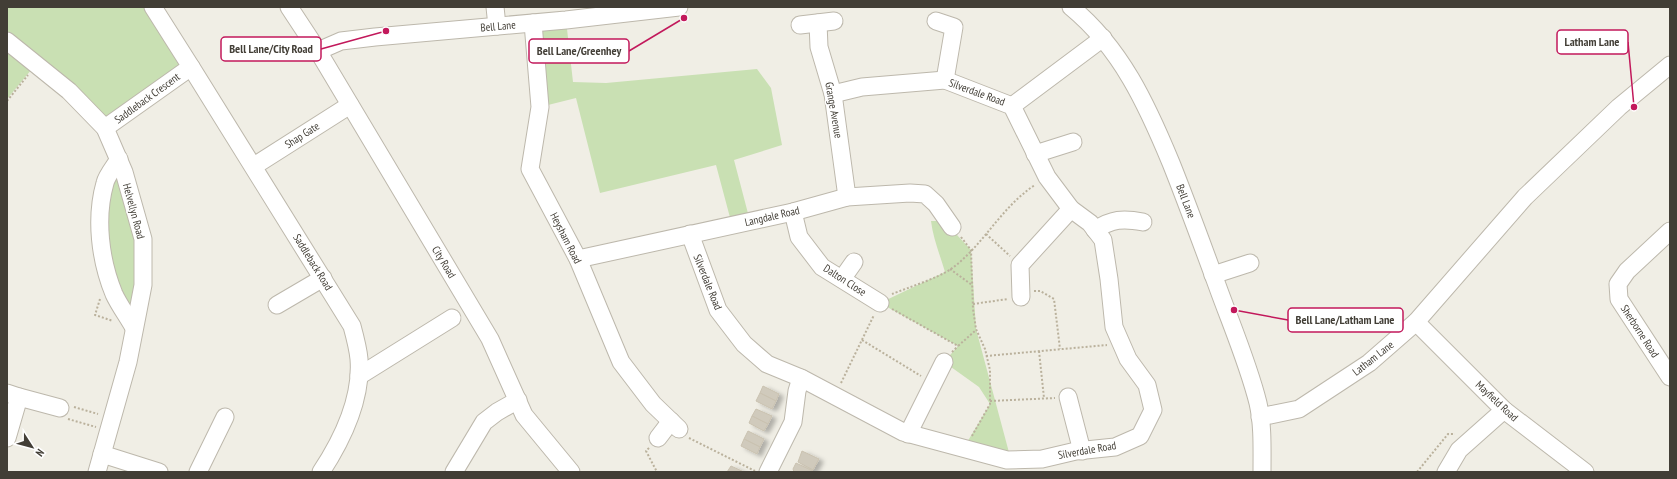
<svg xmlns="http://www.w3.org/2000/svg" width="1677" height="479" viewBox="0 0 1677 479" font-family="'PT Sans Narrow',sans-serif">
  <defs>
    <filter id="shadow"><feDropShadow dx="4.5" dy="2.5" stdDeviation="2" flood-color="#0004"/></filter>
  </defs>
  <rect width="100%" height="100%" fill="#f0eee5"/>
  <g fill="#c9e0b3">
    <polygon points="7,7 152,7 187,61 113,123 7,40"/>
    <polygon points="566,20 573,82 606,83 757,69 771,88 782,145 734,160 750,221 732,225 716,165 600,193 576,98 540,107 533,23"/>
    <polygon points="7,43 36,64 7,99"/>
    <polygon points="119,159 139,224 134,328 100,229"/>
    <path d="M 931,221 L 944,221 L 971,250 L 976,329 L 1011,460 L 963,449 L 990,404 L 979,387 L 944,362 L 958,346 L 880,303 L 945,272 C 940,255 933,238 931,221 Z"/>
  </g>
  <g fill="#d0cabc" stroke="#cac2b0" filter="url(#shadow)">
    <polygon points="763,386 779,394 776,401 760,393"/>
    <polygon points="760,393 776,401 772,409 756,401"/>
    <polygon points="756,409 772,416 768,424 752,416"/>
    <polygon points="752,416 768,424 764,431 749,423"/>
    <polygon points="748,431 764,439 760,447 744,439"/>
    <polygon points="744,439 760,447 757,454 741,446"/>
    <polygon points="802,451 819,459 813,470 798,462"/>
    <polygon points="796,463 813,471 812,472 794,472 793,469"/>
    <polygon points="731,466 744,472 727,472"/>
  </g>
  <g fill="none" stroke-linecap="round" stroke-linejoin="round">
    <g stroke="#bdb8ac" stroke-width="19">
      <g id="minor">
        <polyline points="289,7 318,51 490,339 524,415 571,472"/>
        <polyline points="495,7 497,26"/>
        <path d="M 1071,7 C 1121,48 1147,105 1171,163 C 1187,203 1202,244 1217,285 C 1231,324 1248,363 1258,403 C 1263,425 1262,449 1262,472"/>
        <polyline points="936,21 954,27 945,80"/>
        <polyline points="533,23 540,107 530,169 578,259 621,362 653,404 679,429"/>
        <polyline points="818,23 819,47 833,94 847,197"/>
        <polyline points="800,25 834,21"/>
        <polyline points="7,41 69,91 105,128 124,172 143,239 143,285 138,311 128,362 97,472"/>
        <polyline points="318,51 341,41 375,37 566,20 679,7"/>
        <path d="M 191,67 L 352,326 C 355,337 358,348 359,359 C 362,398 342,440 321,472"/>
        <polyline points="1012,106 1103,38"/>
        <polyline points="105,128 191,67 153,7"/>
        <polyline points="1035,154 1073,142"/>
        <path d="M 119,159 C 115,166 107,175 105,183 C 95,218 100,260 114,294 C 119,305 128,317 134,328"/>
        <polyline points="254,166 350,105"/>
        <polyline points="793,212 799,237 822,267 880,303"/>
        <path d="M 1095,230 C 1112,219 1123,218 1143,222"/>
        <polyline points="1670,231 1627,271 1618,284 1619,299 1670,377"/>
        <polyline points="690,234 718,310 744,344 767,364 801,378 903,432 1007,460 1042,459 1076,451 1115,447 1140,436 1153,410 1147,385 1128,359 1114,327 1109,279 1103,240 1090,223 1071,209 1047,177 1012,106 945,80 862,87 833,94"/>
        <polyline points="578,259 793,212 847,197 910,193 925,194 936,204 952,227"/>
        <polyline points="1213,275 1250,263"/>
        <polyline points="842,279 854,262"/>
        <polyline points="1021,297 1020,265 1071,209"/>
        <polyline points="277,305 323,278"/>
        <polyline points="1416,322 1504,410 1585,472"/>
        <polyline points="359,376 452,318"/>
        <polyline points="7,393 19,397 7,438"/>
        <polyline points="19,397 60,408"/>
        <polyline points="1068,397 1082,451"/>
        <polyline points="1260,417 1299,409 1369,363 1416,322 1525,197 1619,107 1670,65"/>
        <polyline points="908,434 944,362"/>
        <polyline points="658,438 671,421"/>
        <polyline points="102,454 159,472"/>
        <polyline points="198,472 225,417"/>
        <polyline points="454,472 484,422 497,412 518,400"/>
        <polyline points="768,472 793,422 797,391 801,378"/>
        <polyline points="1446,472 1459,450 1504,410"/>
      </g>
    </g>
    <g stroke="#bab19c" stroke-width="2" stroke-dasharray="2 2" stroke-linecap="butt">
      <polyline points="7,101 28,75"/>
      <polyline points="986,234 1010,256"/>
      <polyline points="961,237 971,250 973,309 976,329 985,349 990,370 990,404 972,436"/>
      <polyline points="950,269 972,285"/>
      <polyline points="1034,291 1040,291 1054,299 1060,349"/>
      <path d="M 892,294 C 907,288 938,278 951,269 C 983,246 1001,207 1035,185"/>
      <polyline points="100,299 95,315 113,321"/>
      <polyline points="973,304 1008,299"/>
      <polyline points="892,309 958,346 976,330"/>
      <polyline points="862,340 921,376"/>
      <polyline points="1039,351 1044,398"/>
      <polyline points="952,352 958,346"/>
      <polyline points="986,356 1107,345"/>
      <polyline points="841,383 874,315"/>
      <polyline points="990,401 1055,398"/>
      <polyline points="74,407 98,414"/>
      <polyline points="68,419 96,427"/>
      <polyline points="689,438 755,471"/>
      <polyline points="649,448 646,451 657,472"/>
      <polyline points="1417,472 1448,434 1455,434"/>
    </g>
    <use href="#minor" stroke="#fff" stroke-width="17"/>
  </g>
  <g text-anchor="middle" stroke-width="3" stroke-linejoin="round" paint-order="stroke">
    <g font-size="11" fill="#423e36" stroke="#fff">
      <text transform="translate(498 26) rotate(-5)" y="4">Bell Lane</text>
      <text transform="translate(977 92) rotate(20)" y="4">Silverdale Road</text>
      <text transform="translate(147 98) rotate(-36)" y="4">Saddleback Crescent</text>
      <text transform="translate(834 110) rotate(80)" y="4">Grange Avenue</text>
      <text transform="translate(302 135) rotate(-33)" y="4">Shap Gate</text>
      <text transform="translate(1186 201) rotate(69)" y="4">Bell Lane</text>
      <text transform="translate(134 211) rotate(75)" y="4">Helvellyn Road</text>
      <text transform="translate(772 216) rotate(-13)" y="4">Langdale Road</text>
      <text transform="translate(566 238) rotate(63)" y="4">Heysham Road</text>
      <text transform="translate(313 262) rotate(58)" y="4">Saddleback Road</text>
      <text transform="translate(444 262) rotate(59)" y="4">City Road</text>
      <text transform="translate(845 280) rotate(33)" y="4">Dalton Close</text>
      <text transform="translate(708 282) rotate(68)" y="4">Silverdale Road</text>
      <text transform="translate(1640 331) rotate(57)" y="4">Sherborne Road</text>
      <text transform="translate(1373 358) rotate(-38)" y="4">Latham Lane</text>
      <text transform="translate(1497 401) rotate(43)" y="4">Mayfield Road</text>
      <text transform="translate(1087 450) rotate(-10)" y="4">Silverdale Road</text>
    </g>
  </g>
  <path fill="none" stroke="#c2185b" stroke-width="1.5" d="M1634 107L1628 42M386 31L321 49M684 18L629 51M1234 310L1288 320"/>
  <g fill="#c2185b" stroke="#fff" stroke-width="1.5">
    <circle cx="1634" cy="107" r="4"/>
    <circle cx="386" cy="31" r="4"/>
    <circle cx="684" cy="18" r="4"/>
    <circle cx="1234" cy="310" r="4"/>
  </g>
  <g fill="#fff" stroke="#c2185b" stroke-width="1.5">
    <rect x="1557" y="30" width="71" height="24" rx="4"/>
    <rect x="221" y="37" width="100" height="24" rx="4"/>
    <rect x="529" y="39" width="100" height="24" rx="4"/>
    <rect x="1288" y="308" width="115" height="24" rx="4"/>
  </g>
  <g font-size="12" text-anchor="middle" font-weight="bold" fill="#423e36">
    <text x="1592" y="46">Latham Lane</text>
    <text x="271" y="53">Bell Lane/City Road</text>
    <text x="579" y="55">Bell Lane/Greenhey</text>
    <text x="1345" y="324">Bell Lane/Latham Lane</text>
  </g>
  <rect width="1677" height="479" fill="none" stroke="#423e36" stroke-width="16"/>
  <g transform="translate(32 447) rotate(126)" stroke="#ffffff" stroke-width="3" paint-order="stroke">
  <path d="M0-3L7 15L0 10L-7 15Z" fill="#423e36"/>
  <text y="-6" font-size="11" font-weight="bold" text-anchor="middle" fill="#423e36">N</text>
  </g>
</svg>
